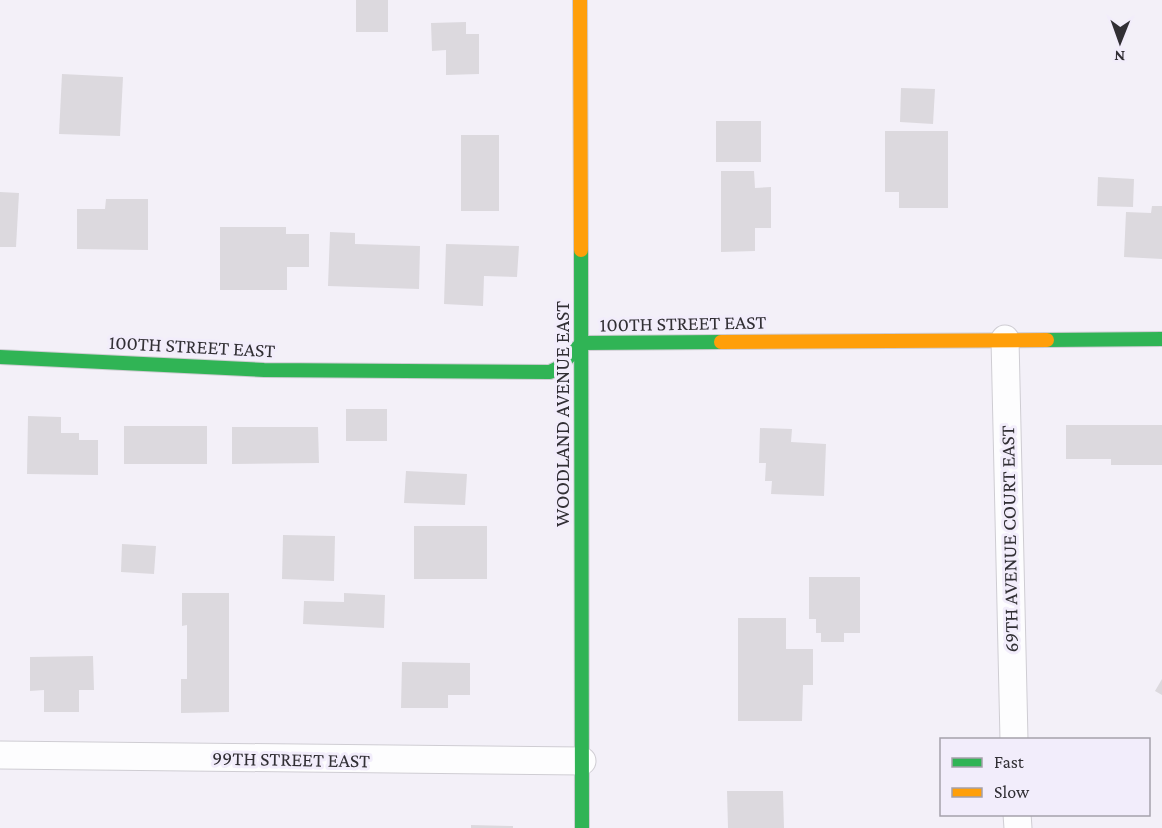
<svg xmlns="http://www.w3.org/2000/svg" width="1162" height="828" viewBox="0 0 1162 828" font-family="'Crimson Pro',serif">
  <rect width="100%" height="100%" fill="#f3f0f8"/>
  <g fill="#dcd9de">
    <rect x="356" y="0" width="32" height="32"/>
    <polygon points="466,22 466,34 479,34 479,74 446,75 446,50 432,51 431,23"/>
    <polygon points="62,74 123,77 120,136 59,134"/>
    <polygon points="901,88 935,89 933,124 900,122"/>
    <rect x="716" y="121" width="45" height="41"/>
    <polygon points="885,131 948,131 948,208 899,208 899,192 885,192"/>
    <rect x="461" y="135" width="38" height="76"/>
    <polygon points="721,171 754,171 755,188 771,187 771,228 755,228 755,251 721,252"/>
    <polygon points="1098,177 1134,179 1133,207 1097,206"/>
    <polygon points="0,192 19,193 16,247 0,247"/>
    <polygon points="106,199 148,199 148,250 77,249 77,209 105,209"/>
    <polygon points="1152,206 1162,206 1162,259 1124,257 1126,212 1151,213"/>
    <polygon points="220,227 286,227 286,234 309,234 309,267 287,267 287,290 220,290"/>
    <polygon points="330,232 355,233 355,244 420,246 419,289 328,286"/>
    <polygon points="446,244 519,246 517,277 484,276 483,306 444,304"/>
    <rect x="346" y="409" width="41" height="32"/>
    <polygon points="28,416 61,417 61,433 79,433 79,440 98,440 98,475 27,474"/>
    <polygon points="1066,425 1162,425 1162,465 1111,465 1111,459 1066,459"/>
    <rect x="124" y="426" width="83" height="38"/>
    <polygon points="232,427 318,427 319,463 232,464"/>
    <polygon points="760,428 792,429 791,442 826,444 824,496 771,494 772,481 765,481 766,463 759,463"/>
    <polygon points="406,471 467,474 465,505 404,503"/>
    <rect x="414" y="526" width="73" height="53"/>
    <polygon points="283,535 335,536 334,581 282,579"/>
    <polygon points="122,544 156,546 154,574 121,572"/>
    <polygon points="809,577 860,577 860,633 844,633 844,642 821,642 821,633 816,633 816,619 809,619"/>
    <polygon points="182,593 229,593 229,712 181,713 181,679 187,679 187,625 182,626"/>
    <polygon points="344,593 385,595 384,628 303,624 304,601 344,602"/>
    <polygon points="738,618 786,618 786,649 813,649 813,685 803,685 802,721 738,721"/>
    <polygon points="93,656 94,690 79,690 79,712 44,712 44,690 30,691 30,657"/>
    <polygon points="402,662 470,663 470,695 448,695 448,708 401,708"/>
    <polygon points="1162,679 1162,695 1155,691"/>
    <polygon points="727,791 783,791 784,828 728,828"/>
    <polygon points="471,825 513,826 513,828 471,828"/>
  </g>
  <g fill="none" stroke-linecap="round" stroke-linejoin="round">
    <g stroke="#cfcdd3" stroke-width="29">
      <g id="street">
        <polyline points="1005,339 1014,740"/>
        <polyline points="0,755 582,761"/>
        <polyline points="1017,814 1018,828"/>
      </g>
    </g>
    <g stroke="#cfcdd3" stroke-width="16">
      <g id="fast">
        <polyline points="581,250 582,828"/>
        <polyline points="1047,340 1162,339"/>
        <polyline points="0,357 264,370 550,372 558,368 582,343 721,342"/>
      </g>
    </g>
    <g stroke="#cfcdd3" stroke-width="16">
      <g id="slow">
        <polyline points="580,0 581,250"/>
        <polyline points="721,342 1047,340"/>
      </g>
    </g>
    <use href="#street" stroke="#fdfdfe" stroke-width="27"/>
    <use href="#fast" stroke="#30b455" stroke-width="14"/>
    <use href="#slow" stroke="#ff9f0a" stroke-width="14"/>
  </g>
  <g text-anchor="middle" stroke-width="6" stroke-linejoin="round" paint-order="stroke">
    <g font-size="20" fill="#312f34" stroke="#f2edfb">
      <text transform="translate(683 323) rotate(-1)" y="7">100TH STREET EAST</text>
      <text transform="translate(192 346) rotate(3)" y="7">100TH STREET EAST</text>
      <text transform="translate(562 414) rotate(-90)" y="7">WOODLAND AVENUE EAST</text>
      <text transform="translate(1009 539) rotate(-91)" y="7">69TH AVENUE COURT EAST</text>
      <text transform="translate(291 759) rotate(1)" y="7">99TH STREET EAST</text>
    </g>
  </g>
  <rect x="940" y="738" width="210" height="78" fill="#f2edfb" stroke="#a5a1ab" stroke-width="1.5"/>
  <rect x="952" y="758" width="30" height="9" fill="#30b455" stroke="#a5a1ab" stroke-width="1.5"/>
  <text x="994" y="768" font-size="18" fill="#312f34">Fast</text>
  <rect x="952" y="788" width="30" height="9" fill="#ff9f0a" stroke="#a5a1ab" stroke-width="1.5"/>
  <text x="994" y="798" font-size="18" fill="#312f34">Slow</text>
  <g transform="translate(1120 42) rotate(181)" stroke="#f2edfb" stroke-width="4.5" paint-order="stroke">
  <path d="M0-4.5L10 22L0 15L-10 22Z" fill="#312f34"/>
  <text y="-9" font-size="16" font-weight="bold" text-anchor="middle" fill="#312f34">N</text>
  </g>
</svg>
